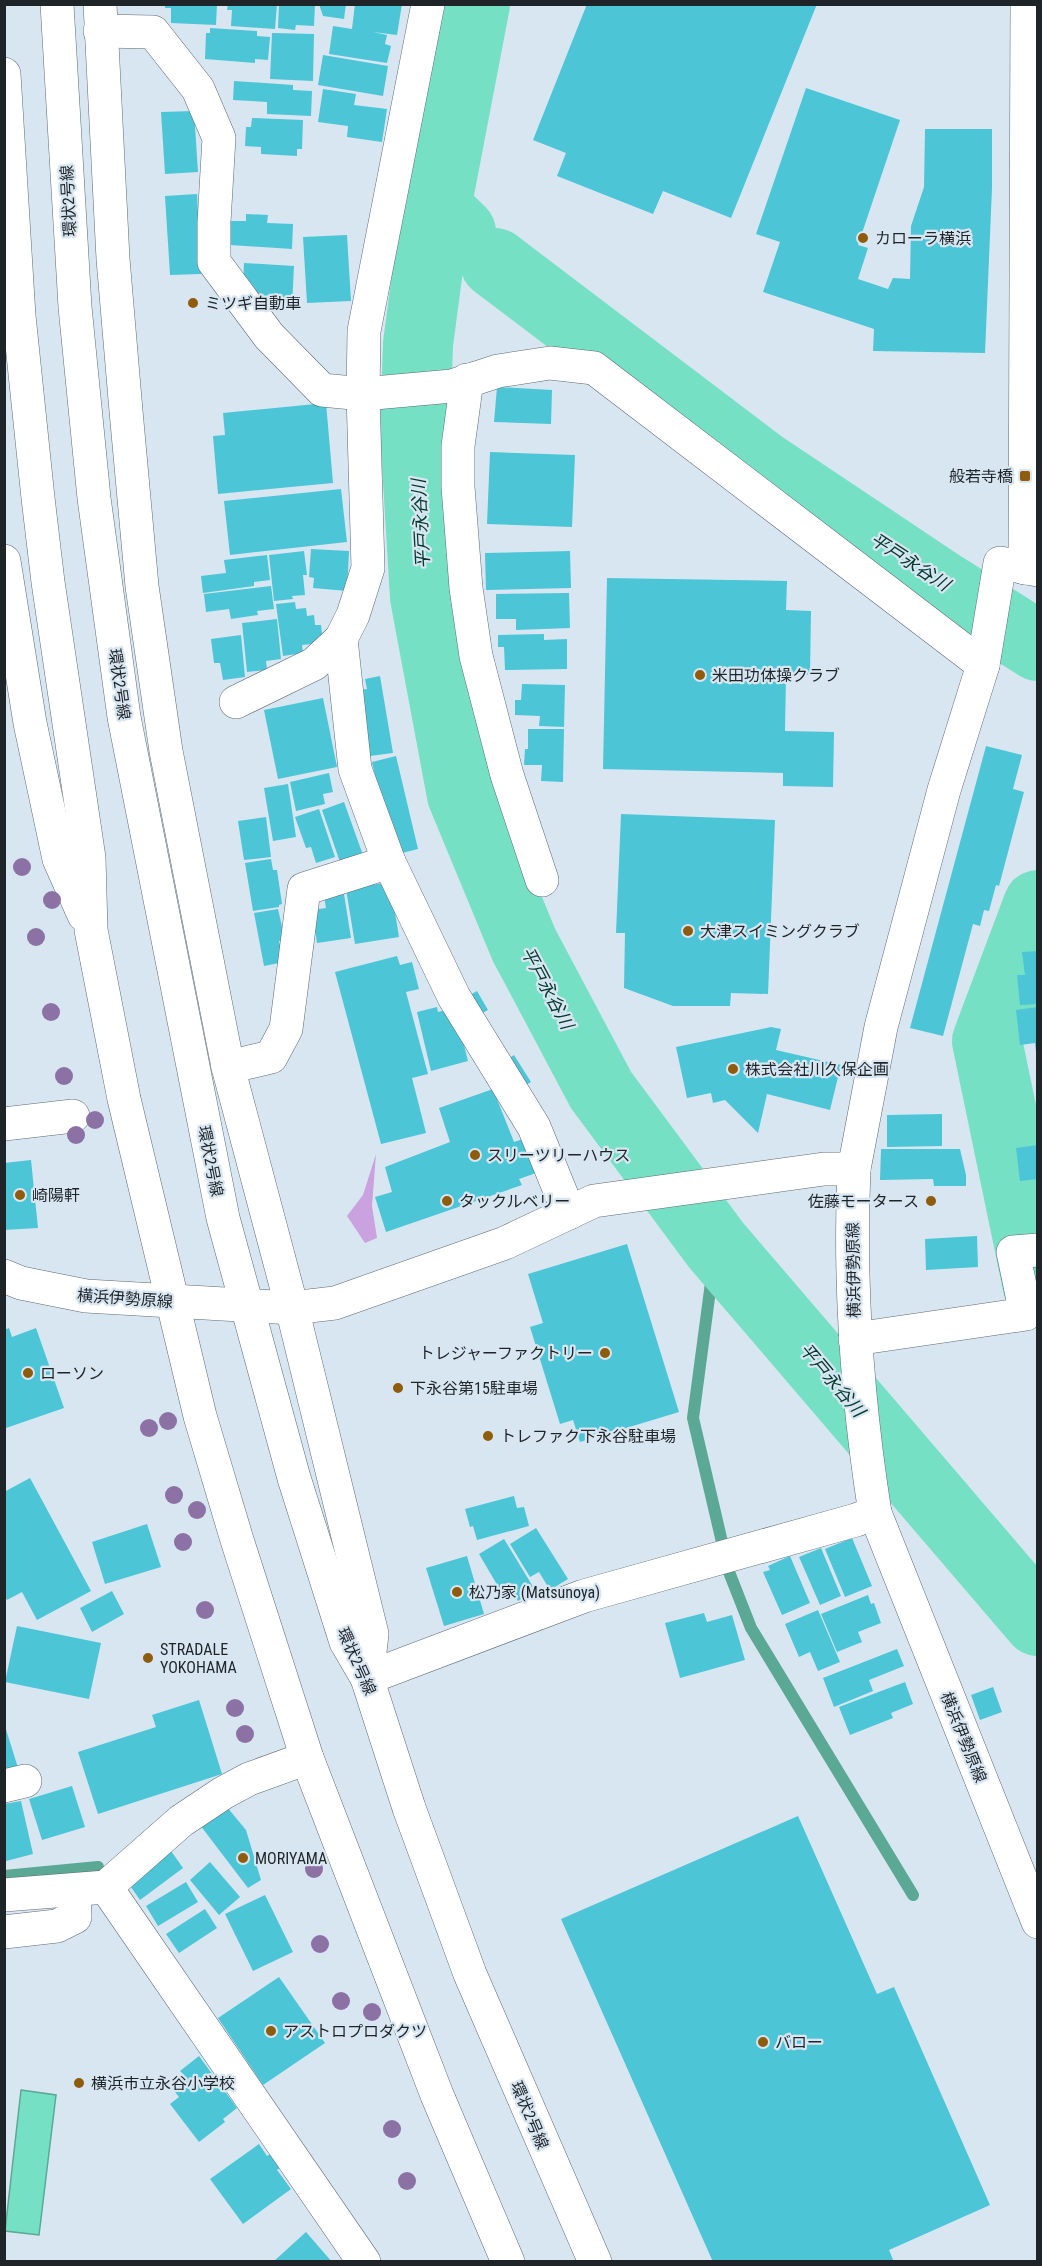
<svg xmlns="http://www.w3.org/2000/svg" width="1042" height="2266" viewBox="0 0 1042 2266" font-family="'Roboto Condensed','Noto Sans JP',sans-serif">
  <rect width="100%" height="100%" fill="#d8e6f2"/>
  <polygon fill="#c9a2df" points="376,1154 372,1206 377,1238 365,1243 347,1216 363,1195"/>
  <polygon fill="#75e0c4" stroke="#5ba895" stroke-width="1.5" points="21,2090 56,2095 39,2235 5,2231"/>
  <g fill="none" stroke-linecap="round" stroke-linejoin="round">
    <g stroke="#5ba895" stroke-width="12">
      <polyline points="716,1245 693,1418 729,1572 751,1628 913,1895"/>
      <polyline points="4,1876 98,1867"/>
    </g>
    <g stroke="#75e0c4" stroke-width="70">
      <polyline points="436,208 418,344 415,432 425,597 462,795 524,945 601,1090 716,1245 1038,1621"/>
      <polyline points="461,232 436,208 475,4"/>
      <polyline points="495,263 760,464 944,587 1038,646"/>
      <polyline points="1038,905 987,1041 1038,1287"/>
    </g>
  </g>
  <g fill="#4cc5d7">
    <polygon points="165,4 217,4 216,25 171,23 171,8 165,8"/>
    <polygon points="228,4 277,4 275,29 231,26 232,10 227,10"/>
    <polygon points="279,4 315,4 314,26 296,25 295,30 278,28"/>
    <polygon points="319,4 346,4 344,19 323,16"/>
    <polygon points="355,4 402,4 397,35 373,32 387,35 385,44 391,46 387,63 329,54 333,26 352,29"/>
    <polygon points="587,4 817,4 731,218 663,191 653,214 557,176 566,153 533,140"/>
    <polygon points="210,28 257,31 257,36 270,37 268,60 255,59 255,63 205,59 206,33 210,33"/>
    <polygon points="272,33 314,34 313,81 270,79"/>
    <polygon points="323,55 388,66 383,96 318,85"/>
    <polygon points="234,81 293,85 293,90 312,91 311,116 267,114 267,102 233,100"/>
    <polygon points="806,88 900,120 858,245 868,248 858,279 888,289 893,278 910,279 911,226 924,187 925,129 992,129 992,188 985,353 873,351 874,329 763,292 780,242 756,234"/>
    <polygon points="323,89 356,94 354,105 387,109 382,142 347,137 348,126 318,122"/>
    <polygon points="194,111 198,172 165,174 161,112"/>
    <polygon points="252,118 303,120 302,149 297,149 297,156 261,154 261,147 245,146 246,127 251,127"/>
    <polygon points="197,194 201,274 170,275 165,196"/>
    <polygon points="246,214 268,215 267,223 293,224 292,249 230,245 231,221 246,221"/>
    <polygon points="347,235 351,301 307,303 303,237"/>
    <polygon points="244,263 294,266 292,307 263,305 263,299 251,298 243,287"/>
    <polygon points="497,387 552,390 551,424 494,422"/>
    <polygon points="326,403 333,483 218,494 213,436 225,435 223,413"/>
    <polygon points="490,452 575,455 572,527 487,524"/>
    <polygon points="341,489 347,542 230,555 224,501"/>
    <polygon points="311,549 349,551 347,591 313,588 314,578 309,577"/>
    <polygon points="304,551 307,575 303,575 305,595 292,596 293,599 274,601 269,555"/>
    <polygon points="570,551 571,588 486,590 485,553"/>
    <polygon points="267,555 270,580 254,582 254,586 203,593 201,576 226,573 224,560"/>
    <polygon points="607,578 787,581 786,610 811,611 810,675 786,674 785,731 834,732 833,787 783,786 783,773 603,769"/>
    <polygon points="271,586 274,609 257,611 258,615 231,619 229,609 206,612 204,594"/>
    <polygon points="569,593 570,628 516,630 516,619 496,619 496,594"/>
    <polygon points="295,602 296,609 306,608 307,616 314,615 315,625 321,625 323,643 302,645 303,653 283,656 276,604"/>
    <polygon points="277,619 281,659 266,661 267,670 247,672 242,623"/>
    <polygon points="544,634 544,640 567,639 567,669 505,670 504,647 498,647 498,635"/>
    <polygon points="241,635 245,677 223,680 220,663 214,663 211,639"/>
    <polygon points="380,676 393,753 370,756 361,690 367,689 365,679"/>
    <polygon points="522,684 565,685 564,727 539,726 540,716 515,715 515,700 521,700"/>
    <polygon points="323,698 337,767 278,779 264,710"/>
    <polygon points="528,729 564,729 563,782 541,781 542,765 524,765 525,749 528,749"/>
    <polygon points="986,746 1022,755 1013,789 1024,792 999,886 996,885 989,911 984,910 980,926 973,924 943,1036 910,1028"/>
    <polygon points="396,756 418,849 398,854 387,831 372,762"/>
    <polygon points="329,773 333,792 323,794 325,804 296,811 290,782"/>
    <polygon points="288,784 296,837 273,841 264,788"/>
    <polygon points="344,802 364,858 341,865 322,810"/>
    <polygon points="319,809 335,857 316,863 311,847 306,848 295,817"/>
    <polygon points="621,814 775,820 768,994 731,993 730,1006 673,1006 624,988 625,933 616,933"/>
    <polygon points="266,817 271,857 244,860 238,821"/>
    <polygon points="271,859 273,870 277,870 282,904 279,905 279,907 253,911 245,863"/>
    <polygon points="390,882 399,937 355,944 346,889"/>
    <polygon points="344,894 351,938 317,943 312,910 326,908 324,896"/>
    <polygon points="278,909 285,940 279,941 284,962 264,966 254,913"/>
    <polygon points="1038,951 1038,1004 1020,1005 1017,975 1025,975 1022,952"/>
    <polygon points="397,956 400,965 412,962 419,989 406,992 428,1074 412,1078 426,1133 381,1144 335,972"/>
    <polygon points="477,991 488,1010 473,1018 463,999"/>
    <polygon points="437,1007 438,1012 455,1008 468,1061 431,1071 417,1012"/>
    <polygon points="1038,1007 1038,1052 1036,1052 1035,1043 1020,1045 1016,1010"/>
    <polygon points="771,1027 781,1029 776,1050 841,1065 830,1110 767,1094 758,1133 725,1100 713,1103 711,1093 687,1098 676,1047"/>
    <polygon points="514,1055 531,1082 519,1089 502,1063"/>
    <polygon points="493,1089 514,1142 526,1138 539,1172 519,1179 522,1185 386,1232 375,1197 392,1192 385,1167 450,1142 439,1108"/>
    <polygon points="942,1114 942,1146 887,1147 887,1115"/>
    <polygon points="1038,1145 1038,1179 1020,1181 1016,1148"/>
    <polygon points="881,1149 960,1149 966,1175 966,1186 934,1186 933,1179 880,1180"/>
    <polygon points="31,1160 38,1228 4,1230 4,1163"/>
    <polygon points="977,1236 978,1267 926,1270 925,1239"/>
    <polygon points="627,1244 679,1412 580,1442 573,1420 560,1424 530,1327 543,1323 528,1274"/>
    <polygon points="9,1328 12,1337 36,1328 64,1408 6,1428 4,1330"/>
    <polygon points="30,1478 91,1591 37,1620 22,1592 7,1600 4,1595 4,1492"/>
    <polygon points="514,1496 517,1508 524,1507 529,1526 477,1540 473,1526 470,1527 465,1509"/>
    <polygon points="147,1524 161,1567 105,1584 92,1542"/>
    <polygon points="536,1528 568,1579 550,1590 539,1572 530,1577 510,1544"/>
    <polygon points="852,1538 872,1586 845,1597 825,1549"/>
    <polygon points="504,1539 535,1590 518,1601 507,1583 499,1588 479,1554"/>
    <polygon points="821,1548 841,1596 820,1605 799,1557"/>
    <polygon points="467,1556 484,1614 444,1626 426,1568"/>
    <polygon points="790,1556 810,1603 782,1615 763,1572 770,1570 768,1566"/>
    <polygon points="112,1591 124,1614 92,1632 80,1608"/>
    <polygon points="868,1595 871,1604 874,1603 881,1623 858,1632 862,1642 837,1652 821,1614"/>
    <polygon points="818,1610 840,1662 818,1671 810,1652 799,1657 785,1624"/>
    <polygon points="704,1613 707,1622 732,1615 745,1660 680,1678 665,1623"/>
    <polygon points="17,1626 101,1643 89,1699 5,1682"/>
    <polygon points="897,1649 904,1666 869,1680 873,1691 834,1707 823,1678"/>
    <polygon points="905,1682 913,1704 891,1713 893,1718 850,1735 839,1707"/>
    <polygon points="993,1687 1002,1712 980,1720 971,1695"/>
    <polygon points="199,1700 222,1774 98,1814 78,1752 156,1727 152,1715"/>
    <polygon points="4,1723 19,1771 4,1775"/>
    <polygon points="72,1786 85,1827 42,1840 29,1799"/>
    <polygon points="21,1801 33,1854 6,1861 4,1804"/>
    <polygon points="227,1807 246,1830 261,1880 248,1888 200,1825"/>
    <polygon points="798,1816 877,1994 894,1987 990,2205 889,2250 894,2262 713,2262 561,1919"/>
    <polygon points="169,1848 183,1868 140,1900 126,1880"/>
    <polygon points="210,1862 240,1897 219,1915 190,1880"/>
    <polygon points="186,1882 198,1902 158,1926 146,1906"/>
    <polygon points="265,1895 293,1952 253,1971 225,1914"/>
    <polygon points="205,1909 217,1928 179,1953 166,1934"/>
    <polygon points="279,1977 325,2043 263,2085 218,2018"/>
    <polygon points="199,2056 237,2108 223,2119 225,2122 199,2142 170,2104 179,2097 170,2086 184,2075 180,2071"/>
    <polygon points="259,2144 267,2156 274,2152 283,2166 277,2170 291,2189 243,2224 210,2179"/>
    <polygon points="306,2232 332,2262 273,2262"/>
  </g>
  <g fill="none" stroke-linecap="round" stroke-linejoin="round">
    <g stroke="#5e6a74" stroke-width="34">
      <g id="minor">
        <polyline points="100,31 153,32 198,89 219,138 214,222 214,262 269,336 322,390 363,394 452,386 498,371 550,363 594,368 983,665"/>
        <polyline points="467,380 458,446 458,487 466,588 476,656 507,775 542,880"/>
        <polyline points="1025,568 1027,4"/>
        <polyline points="236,702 314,664 341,639"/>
        <polyline points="389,862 454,997 534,1127 569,1213"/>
        <polyline points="228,1067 271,1057 286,1029 304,889 389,862 355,769 341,639 353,615 368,568 363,394 364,331 428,4"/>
        <polyline points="4,1124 73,1116"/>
        <polyline points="854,1169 881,1027 944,790 983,665 1000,563 1038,570"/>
        <polyline points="855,1339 1026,1314 1013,1252 1038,1250"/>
        <polyline points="367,1678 584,1596 856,1520 875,1513"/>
        <polyline points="4,1786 25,1781"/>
        <polyline points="106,1887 364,2262"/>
        <polyline points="4,1895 106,1887 181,1821 223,1793 249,1779 307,1758"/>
        <polyline points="4,1932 57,1926 75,1917 74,1891"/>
      </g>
    </g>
    <g stroke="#5e6a74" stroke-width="34">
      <g id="major">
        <polyline points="57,4 75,307 94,498 124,717 223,1218 294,1478 346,1642 367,1678 409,1808 470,1974 595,2262"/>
        <polyline points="100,4 113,259 126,411 142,586 166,751 228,1067 292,1308 372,1634 367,1678"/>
        <polyline points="4,74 19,316 38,498 48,582 89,858 91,930 124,1099 200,1416 237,1540 307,1758 437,2095 508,2262"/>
        <polyline points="4,561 30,723 59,859 84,915"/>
        <path d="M 4,1276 L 21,1283 L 86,1296 L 292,1308 L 335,1303 L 505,1243 L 594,1201 L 824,1169 L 854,1169 C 849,1284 857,1399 875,1513 L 1038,1922"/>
      </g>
    </g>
    <use href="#minor" stroke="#fff" stroke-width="33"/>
    <use href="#major" stroke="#fff" stroke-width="33"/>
  </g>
  <g fill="#8b71a4">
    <circle cx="22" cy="867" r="9"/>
    <circle cx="52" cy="900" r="9"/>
    <circle cx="36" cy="937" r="9"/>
    <circle cx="51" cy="1012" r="9"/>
    <circle cx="64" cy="1076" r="9"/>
    <circle cx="95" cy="1120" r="9"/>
    <circle cx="76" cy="1135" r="9"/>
    <circle cx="168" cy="1421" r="9"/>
    <circle cx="149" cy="1428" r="9"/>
    <circle cx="174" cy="1495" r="9"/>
    <circle cx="197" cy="1510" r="9"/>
    <circle cx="183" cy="1542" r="9"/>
    <circle cx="205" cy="1610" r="9"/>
    <circle cx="235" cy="1708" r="9"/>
    <circle cx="245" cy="1734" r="9"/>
    <circle cx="314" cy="1869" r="9"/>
    <circle cx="320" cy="1944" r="9"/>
    <circle cx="341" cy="2001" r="9"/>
    <circle cx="372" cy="2012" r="9"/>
    <circle cx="392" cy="2129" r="9"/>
    <circle cx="407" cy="2181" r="9"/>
  </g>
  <g fill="#8f5b0c" stroke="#d8e6f2" stroke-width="2">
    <circle cx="863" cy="238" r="6"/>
    <circle cx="193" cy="303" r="6"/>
    <rect x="1019" y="470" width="12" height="12" rx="3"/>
    <circle cx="700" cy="675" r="6"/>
    <circle cx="688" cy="931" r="6"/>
    <circle cx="733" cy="1069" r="6"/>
    <circle cx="475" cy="1155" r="6"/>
    <circle cx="20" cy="1195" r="6"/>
    <circle cx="447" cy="1201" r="6"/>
    <circle cx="931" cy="1201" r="6"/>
    <circle cx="605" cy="1353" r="6"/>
    <circle cx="28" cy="1373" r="6"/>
    <circle cx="398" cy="1388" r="6"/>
    <circle cx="488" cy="1436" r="6"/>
    <circle cx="457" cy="1592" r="6"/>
    <circle cx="148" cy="1658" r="6"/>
    <circle cx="243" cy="1858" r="6"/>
    <circle cx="271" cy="2031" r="6"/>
    <circle cx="763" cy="2042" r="6"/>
    <circle cx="79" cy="2083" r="6"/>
  </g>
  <g text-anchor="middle" stroke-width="4.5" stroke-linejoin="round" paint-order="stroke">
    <g font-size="16" fill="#1f2428" stroke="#d8e6f2">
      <text transform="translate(68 201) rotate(-93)" y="6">環状2号線</text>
      <text transform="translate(120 684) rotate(82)" y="6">環状2号線</text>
      <text transform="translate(211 1161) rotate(79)" y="6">環状2号線</text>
      <text transform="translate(853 1270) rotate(-91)" y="6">横浜伊勢原線</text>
      <text transform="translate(125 1298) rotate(4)" y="6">横浜伊勢原線</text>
      <text transform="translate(357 1661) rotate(66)" y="6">環状2号線</text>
      <text transform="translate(964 1737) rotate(68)" y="6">横浜伊勢原線</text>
      <text transform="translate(530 2115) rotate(67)" y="6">環状2号線</text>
    </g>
    <g font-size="16" fill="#1f2428" stroke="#d8e6f2" text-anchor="start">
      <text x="875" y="244">カローラ横浜</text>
      <text x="205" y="309">ミツギ自動車</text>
      <text x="1013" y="482" text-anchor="end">般若寺橋</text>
      <text x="712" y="681">米田功体操クラブ</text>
      <text x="700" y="937">大津スイミングクラブ</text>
      <text x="745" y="1075">株式会社川久保企画</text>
      <text x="487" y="1161">スリーツリーハウス</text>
      <text x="32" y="1201">崎陽軒</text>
      <text x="459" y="1207">タックルベリー</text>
      <text x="919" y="1207" text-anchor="end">佐藤モータース</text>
      <text x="593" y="1359" text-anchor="end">トレジャーファクトリー</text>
      <text x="40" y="1379">ローソン</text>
      <text x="410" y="1394">下永谷第15駐車場</text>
      <text x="500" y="1442">トレファク下永谷駐車場</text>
      <text x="469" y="1598">松乃家 (Matsunoya)</text>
      <text x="160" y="1655">STRADALE<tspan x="160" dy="18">YOKOHAMA</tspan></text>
      <text x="255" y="1864">MORIYAMA</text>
      <text x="283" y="2037">アストロプロダクツ</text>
      <text x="775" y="2048">バロー</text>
      <text x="91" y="2089">横浜市立永谷小学校</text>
    </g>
    <g font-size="18" font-style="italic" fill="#06392e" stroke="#d8e6f2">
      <text transform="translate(421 524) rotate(-93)" y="6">平戸永谷川</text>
      <text transform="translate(910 562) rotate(33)" y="6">平戸永谷川</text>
      <text transform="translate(547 988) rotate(62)" y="6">平戸永谷川</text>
      <text transform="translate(832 1380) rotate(50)" y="6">平戸永谷川</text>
    </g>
  </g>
  <rect width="1042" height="2266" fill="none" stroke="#1f2428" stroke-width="12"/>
</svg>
